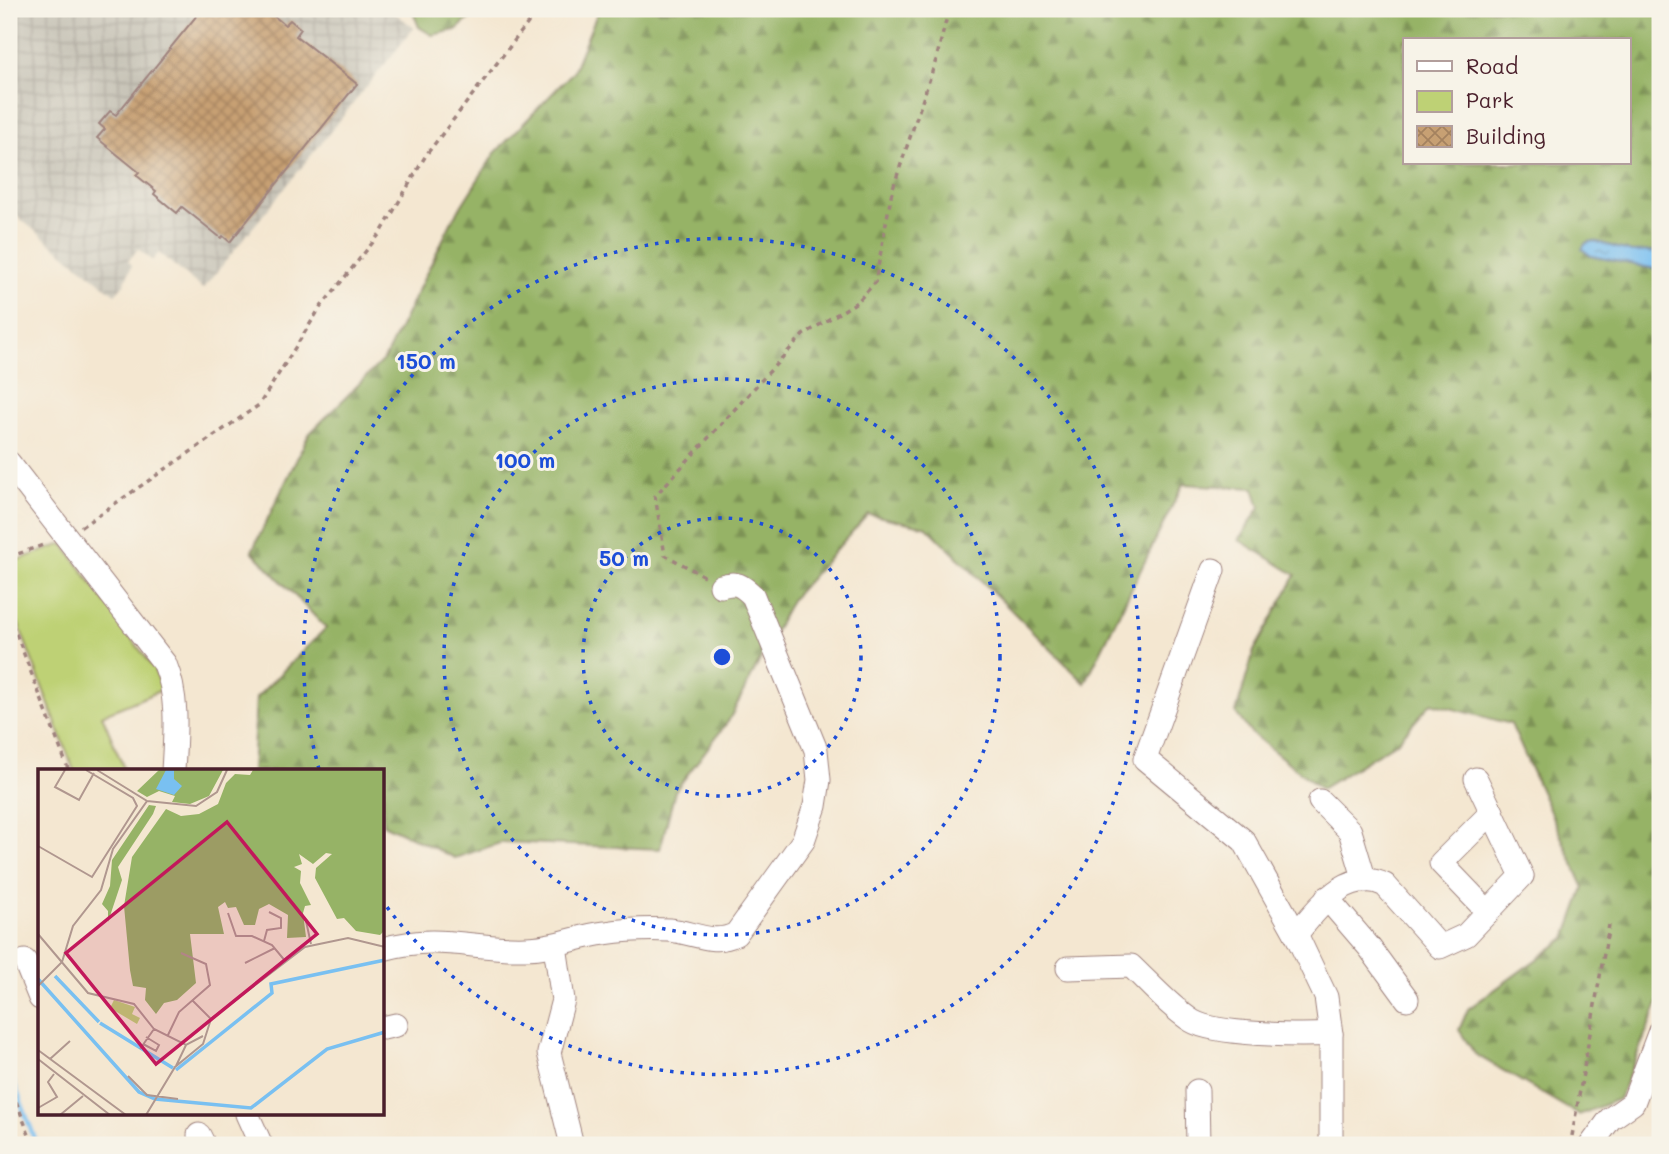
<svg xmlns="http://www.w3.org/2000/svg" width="1669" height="1154" viewBox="0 0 1669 1154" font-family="Mali,sans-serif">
  <defs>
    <pattern id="industrial-grid" width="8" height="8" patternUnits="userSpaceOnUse" patternTransform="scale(1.75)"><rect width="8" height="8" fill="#c8c4b8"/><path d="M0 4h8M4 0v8" fill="none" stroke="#ada89e"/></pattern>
    <pattern id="forest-firs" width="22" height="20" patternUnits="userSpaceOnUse" patternTransform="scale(1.75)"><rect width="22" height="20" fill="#96b366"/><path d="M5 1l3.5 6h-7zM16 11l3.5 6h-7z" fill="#7c9154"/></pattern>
    <pattern id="water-ripples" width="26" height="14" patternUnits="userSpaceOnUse" patternTransform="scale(1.75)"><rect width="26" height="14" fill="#79c0f1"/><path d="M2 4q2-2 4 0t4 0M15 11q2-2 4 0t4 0" fill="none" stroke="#659bc3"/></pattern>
    <pattern id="building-cross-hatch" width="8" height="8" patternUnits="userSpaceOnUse" patternTransform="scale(1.75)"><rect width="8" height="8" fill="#c7a073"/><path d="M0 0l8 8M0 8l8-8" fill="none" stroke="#a4825f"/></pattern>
  </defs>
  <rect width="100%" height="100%" fill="#f7f3e8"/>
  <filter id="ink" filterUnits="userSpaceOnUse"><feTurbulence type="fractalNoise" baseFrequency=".0143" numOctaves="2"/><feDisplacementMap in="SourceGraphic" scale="14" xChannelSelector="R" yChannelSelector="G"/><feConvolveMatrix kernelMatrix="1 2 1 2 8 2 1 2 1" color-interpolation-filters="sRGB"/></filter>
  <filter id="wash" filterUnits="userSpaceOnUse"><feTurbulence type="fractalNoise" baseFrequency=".00686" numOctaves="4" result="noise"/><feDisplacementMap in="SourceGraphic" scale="28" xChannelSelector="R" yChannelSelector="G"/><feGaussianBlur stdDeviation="1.57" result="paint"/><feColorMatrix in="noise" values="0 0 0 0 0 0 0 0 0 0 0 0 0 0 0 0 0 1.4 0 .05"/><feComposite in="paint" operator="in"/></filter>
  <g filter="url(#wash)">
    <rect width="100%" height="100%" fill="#f4e7d1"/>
    <polygon fill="url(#industrial-grid)" points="19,9 390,9 414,28 203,289 159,253 152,260 138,249 128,261 132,265 124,284 115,294 9,210 9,17"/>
    <g fill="url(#forest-firs)" stroke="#706948" stroke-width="2" fill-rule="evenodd">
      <polygon points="415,9 481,9 456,30 432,35 419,27 413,12"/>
      <path d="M 599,9 L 1660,9 L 1660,999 L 1619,1099 L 1579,1115 L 1475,1054 L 1459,1030 L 1468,1009 L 1566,938 L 1584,888 L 1511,724 L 1431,703 L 1397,742 L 1321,789 L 1250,732 L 1236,713 L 1254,651 L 1296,575 L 1239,540 L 1260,507 L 1254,488 L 1183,484 L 1085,683 L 927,527 L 868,514 L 791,600 L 729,720 L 675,791 L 660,849 L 503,842 L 455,858 L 383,824 L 383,771 L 252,771 L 256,698 L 326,628 L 252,551 L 309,434 L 385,358 L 453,219 L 495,153 L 573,72 ZM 1405,40 L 1629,40 L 1629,163 L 1405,163 Z"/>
    </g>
    <polygon fill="#bed175" stroke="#847850" stroke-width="2" points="63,544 154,669 162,690 102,715 125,771 74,771 9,599 9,563"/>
    <polygon fill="url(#water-ripples)" stroke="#62708e" stroke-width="2" points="1594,241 1632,252 1660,251 1660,270 1591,256 1582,249 1586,243"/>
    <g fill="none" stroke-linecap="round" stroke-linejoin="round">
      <polyline stroke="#79c0f1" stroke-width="5" points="9,1071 37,1145"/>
    </g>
    <g id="blocks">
      <polygon fill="url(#building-cross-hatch)" points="202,9 265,9 285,25 290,20 301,29 296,36 357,84 230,242 223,236 221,238 182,207 177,213 154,194 156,191 136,175 139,172 97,138 105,129 99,124 110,111 116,115"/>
    </g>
  </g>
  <g filter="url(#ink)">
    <use href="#blocks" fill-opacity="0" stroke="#9f837e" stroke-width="2"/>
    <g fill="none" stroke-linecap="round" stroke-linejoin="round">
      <g stroke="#9f837e" stroke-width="25">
        <g id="minor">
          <path d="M 9,463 L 165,664 C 179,698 175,735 173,771"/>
          <polyline points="1213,570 1145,759 1244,841 1296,934 1326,997 1331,1034 1331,1145"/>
          <polyline points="1320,801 1350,831 1365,881"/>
          <polyline points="1327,898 1369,947 1407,999"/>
          <polyline points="1488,912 1441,863 1492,812"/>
          <path d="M 1296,934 C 1318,909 1347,866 1385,885 L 1440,947 L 1466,935 L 1522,876 L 1476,779"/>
          <polyline points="555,946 563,1000 549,1053 572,1145"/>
          <path d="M 383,949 C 441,933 473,950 526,948 C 554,948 578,936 605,933 C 625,930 649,929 669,930 C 693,932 713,946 736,934 L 803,841 L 815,806 L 819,780 L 816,750 L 753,596 C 742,585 736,581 721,586"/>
          <polyline points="25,961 40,998"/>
          <path d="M 1068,968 L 1131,966 C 1150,984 1170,1007 1192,1021 C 1215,1035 1302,1036 1331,1034"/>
          <polyline points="383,1028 396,1025"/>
          <polyline points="1197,1091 1198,1145"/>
          <polyline points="247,1114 261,1145"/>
          <polyline points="199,1135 204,1145"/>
          <polyline points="1591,1145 1610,1119 1633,1103 1660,1031"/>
        </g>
      </g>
      <g stroke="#9f837e" stroke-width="3.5" stroke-dasharray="5 5" stroke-linecap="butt">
        <polyline points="81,527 259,405 320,308 382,231 426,155 528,23 532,9"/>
        <polyline points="9,557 46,544"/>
        <polyline points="704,576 665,555 655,496 803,335 857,302 875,283 892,191 936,60 949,9"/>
        <polyline points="9,615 69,771"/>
        <polyline points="9,1083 33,1145"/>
        <polyline points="1572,1136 1609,925"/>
      </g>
      <use href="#minor" stroke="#fff" stroke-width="23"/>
    </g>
  </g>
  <g fill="none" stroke="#1d4ed8" stroke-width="3.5" stroke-dasharray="3.5 7">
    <circle cx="722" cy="657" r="139"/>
    <circle cx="722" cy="657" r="278"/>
    <path d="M319 769A418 418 0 1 1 384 903"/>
  </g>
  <g transform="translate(38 769)">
    <rect width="346" height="346" fill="#f4e7d1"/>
    <path d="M 121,1 L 185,1 L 171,27 L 152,35 L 134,33 L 137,27 L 121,22 L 109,28 L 99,22 ZM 215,1 L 346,1 L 347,161 L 342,166 L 318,162 L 306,149 L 299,150 L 277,109 L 278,99 L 294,85 L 288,84 L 275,95 L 261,85 L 264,95 L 256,98 L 263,102 L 262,114 L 273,136 L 267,137 L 265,144 L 268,168 L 249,169 L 250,146 L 231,135 L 221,140 L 217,156 L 206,156 L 198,138 L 190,139 L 187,133 L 180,138 L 186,165 L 152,165 L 158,214 L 139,231 L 126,234 L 118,245 L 107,231 L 108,219 L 95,217 L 92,201 L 86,137 L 94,88 L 128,40 L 143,47 L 161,45 L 180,35 L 188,14 L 197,5 L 212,6 ZM 111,36 L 118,37 L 115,45 L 80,98 L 84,111 L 70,153 L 70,142 L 64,135 L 72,117 L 74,91 Z" fill="#96b366"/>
    <path d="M 76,231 L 97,238 L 94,245 L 102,249 L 99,255 L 72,239 Z" fill="#bed175"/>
    <path d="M 128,1 L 136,1 L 136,10 L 144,17 L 136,26 L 118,20 Z" fill="#79c0f1"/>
    <path fill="none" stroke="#79c0f1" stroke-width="3.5" d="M 17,207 L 61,253M 0,210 L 101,323 L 117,330 L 213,339 L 289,280 L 347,263M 62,254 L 135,299M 138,301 L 234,224 L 233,215 L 347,191"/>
    <path fill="none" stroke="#b0978f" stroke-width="2" d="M 27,1 L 17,18 L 41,31 L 56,4M 109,32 L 158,37 L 179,23 L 189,1M 0,77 L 54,108 L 99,37 L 95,29 L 48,1M 190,144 L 198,167 L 214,167 L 234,176 L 248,193M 268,152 L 273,175M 0,165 L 50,224 L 96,235 L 116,260 L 148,276 L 165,267M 226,172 L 229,161 L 243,159 L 243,149 L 231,143M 207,194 L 237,179M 0,217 L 24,193 L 35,157 L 63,121 L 75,80 L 109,32 L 59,1M 155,232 L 173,250M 130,266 L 141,243 L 172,216 L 168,195 L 143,184M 105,275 L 118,282 L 121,276 L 108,268M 102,280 L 116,260M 0,281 L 88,346M 0,290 L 72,346M 12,290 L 32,272M 138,297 L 148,276M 90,307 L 109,326 L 140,330M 0,339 L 19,328 L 10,313 L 16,305M 22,346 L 45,327M 108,346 L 137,298 L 165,275 L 173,250 L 267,178 L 310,169 L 347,178"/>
    <path fill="#c2185b" fill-opacity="0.15" stroke="#c2185b" stroke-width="3.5" d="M 189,53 L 279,165 L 118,295 L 28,184 Z"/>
    <rect width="346" height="346" fill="none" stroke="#4a1f2b" stroke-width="3.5"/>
  </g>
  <circle cx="722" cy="657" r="10" fill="#1d4ed8" stroke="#f7f3e8" stroke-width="3.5"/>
  <g font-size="21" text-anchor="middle" font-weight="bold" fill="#1d4ed8" stroke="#f7f3e8" stroke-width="6" stroke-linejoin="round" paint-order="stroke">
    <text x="426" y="369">150 m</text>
    <text x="525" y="468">100 m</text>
    <text x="624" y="566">50 m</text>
  </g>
  <rect width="1669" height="1154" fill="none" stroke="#f7f3e8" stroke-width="35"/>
  <rect x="1403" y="38" width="228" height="126" fill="#f7f3e8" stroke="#b29e9c" stroke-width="2"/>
  <rect x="1417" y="61" width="35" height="10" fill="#ffffff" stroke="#b29e9c" stroke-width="2"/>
  <text x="1466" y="74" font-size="21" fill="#4a1f2b">Road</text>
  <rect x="1417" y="91" width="35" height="21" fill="#bed175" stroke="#b29e9c" stroke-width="2"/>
  <text x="1466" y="108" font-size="21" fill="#4a1f2b">Park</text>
  <rect x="1417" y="126" width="35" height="21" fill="url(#building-cross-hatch)" stroke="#b29e9c" stroke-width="2"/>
  <text x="1466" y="144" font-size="21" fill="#4a1f2b">Building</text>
</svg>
